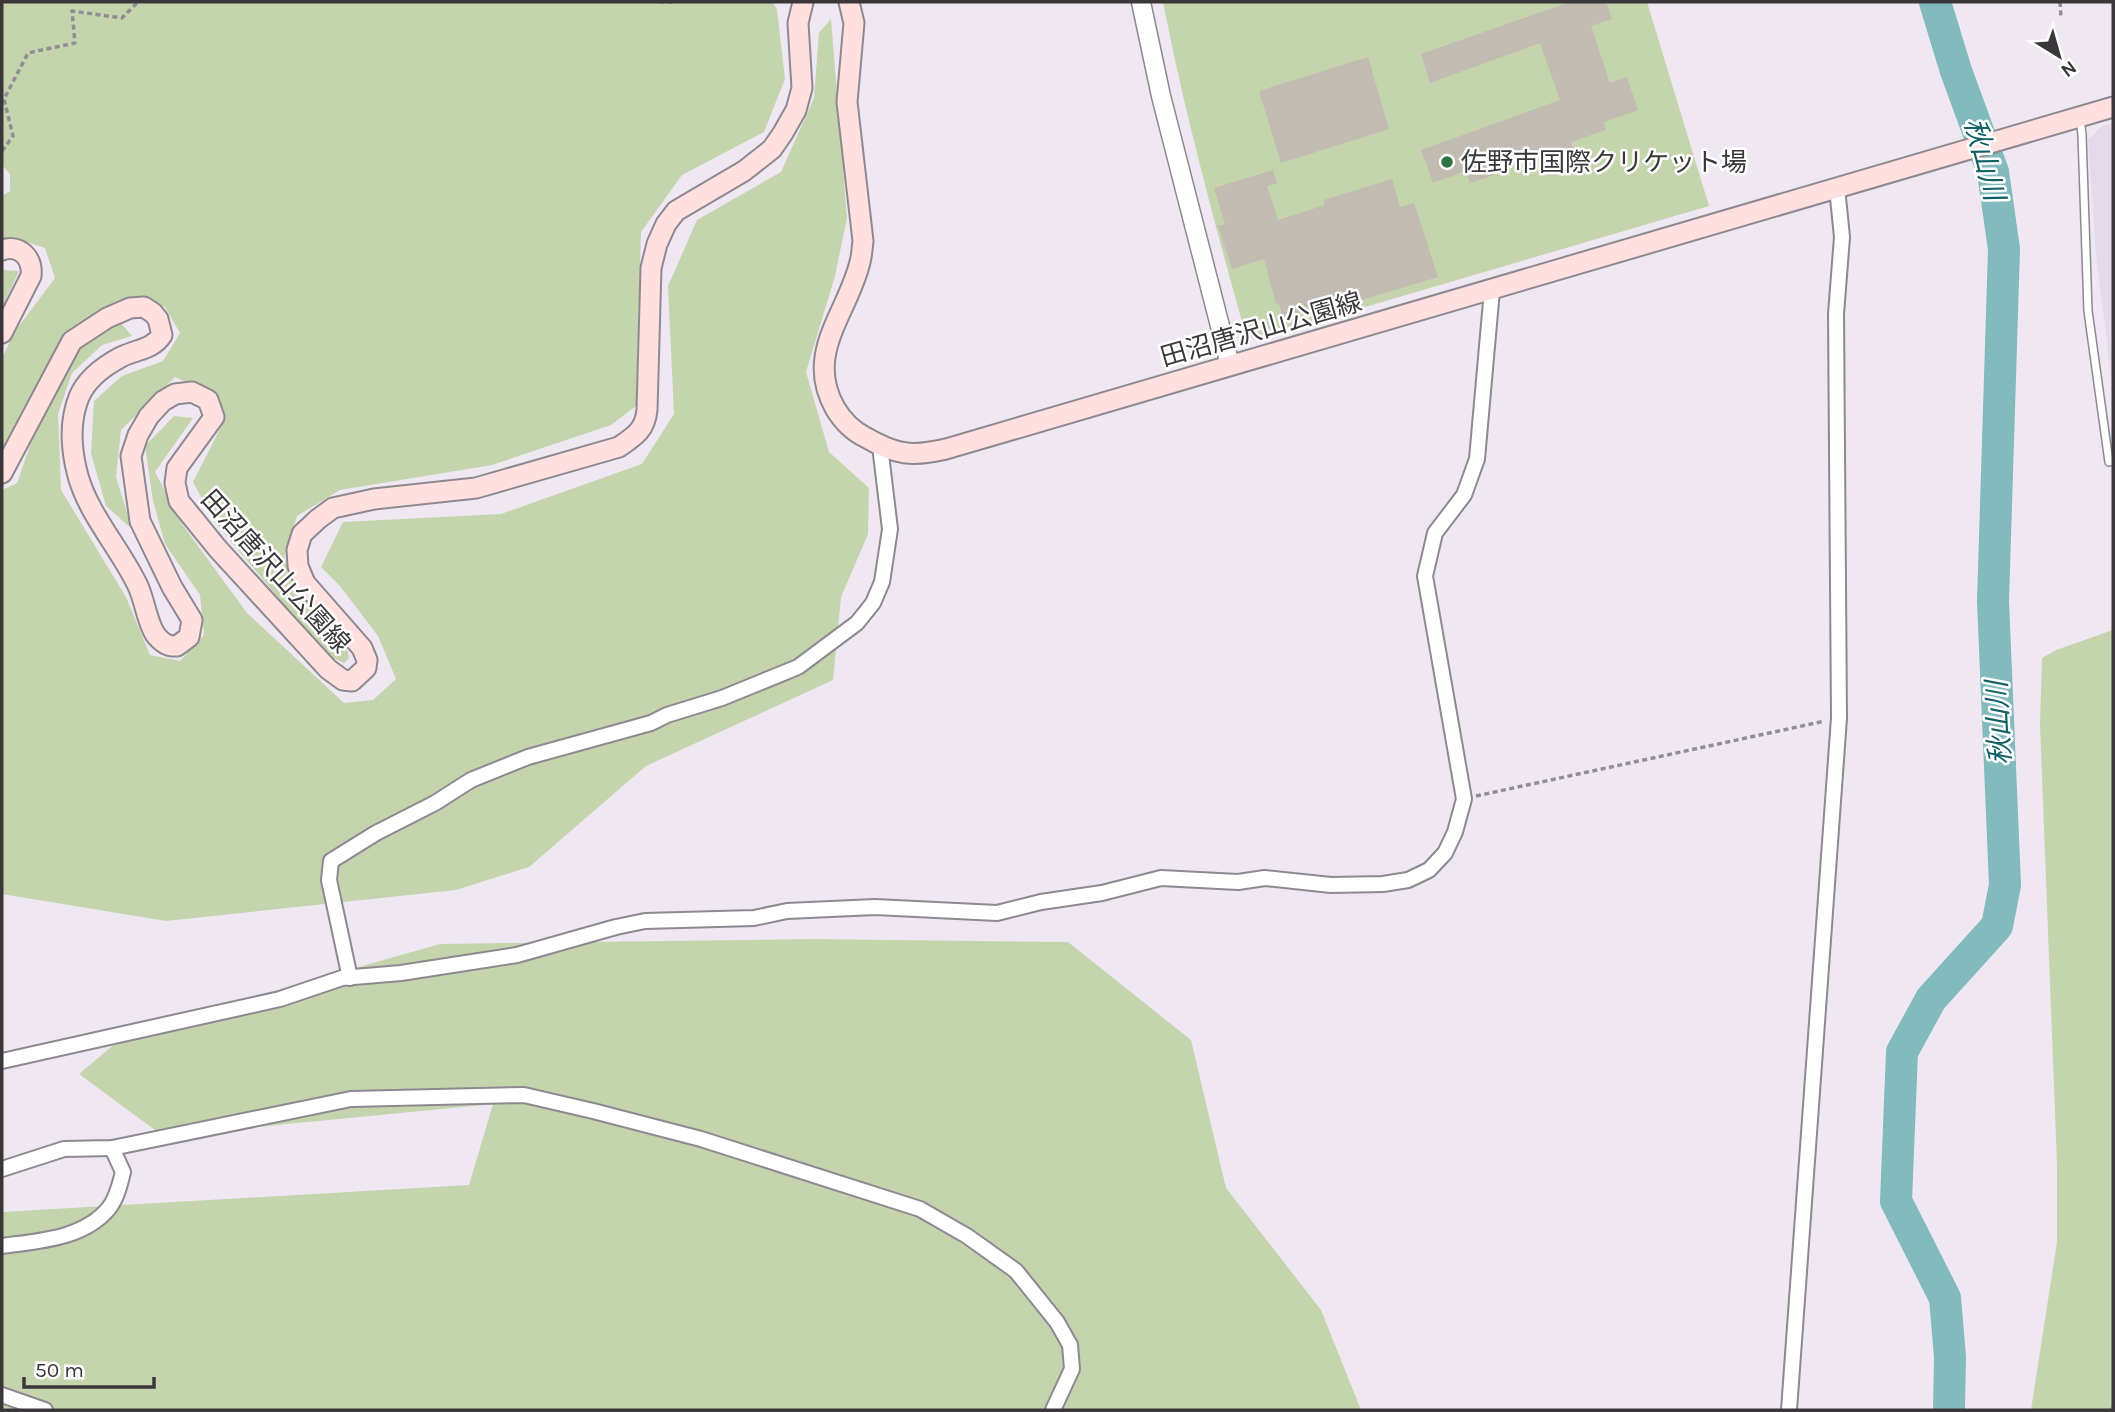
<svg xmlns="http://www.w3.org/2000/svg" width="2115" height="1412" viewBox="0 0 2115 1412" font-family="Karla,'Noto Sans JP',sans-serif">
  <rect width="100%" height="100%" fill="#efe8f2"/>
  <polygon fill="#e5daea" points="2113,123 2113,391 2096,256 2088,140 2102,126"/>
  <g fill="#c4d4ad">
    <polygon points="2,2 773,2 777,10 785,79 764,132 682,175 641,232 636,406 611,425 492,465 340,490 297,516 284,558 306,597 346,645 349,658 344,663 326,655 214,521 193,482 225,419 212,393 175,377 121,430 116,477 132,529 106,506 91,453 94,401 122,376 163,361 180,333 165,307 138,298 98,310 66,336 2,449 2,359 13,334 55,278 45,248 15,238 2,242 2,196 10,191 10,174 2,165"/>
    <path d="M 1163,2 L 1647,2 L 1709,206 L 1256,339 L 1246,336 C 1215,225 1185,115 1163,2 Z"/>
    <polygon points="831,19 847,218 835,276 806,372 829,452 869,488 868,534 841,597 833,680 646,766 529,867 456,890 166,921 2,894 2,490 17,483 40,417 83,341 120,322 132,336 102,345 72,373 58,414 61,490 126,597 150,655 180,661 204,635 200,595 165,544 153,501 145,446 174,416 193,418 155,472 182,524 247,613 344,703 373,700 396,679 378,636 340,586 321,567 343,522 501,514 642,464 674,414 668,286 697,220 781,172 814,98 819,33"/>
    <polygon points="2,270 19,271 2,308"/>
    <polygon points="2113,630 2113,1410 2031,1410 2057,1242 2057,1164 2040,725 2042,658 2056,650"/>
    <polygon points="812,939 1068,942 1191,1040 1226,1188 1321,1310 1361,1410 2,1410 2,1212 469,1185 493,1104 163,1136 79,1074 129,1032 440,944"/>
  </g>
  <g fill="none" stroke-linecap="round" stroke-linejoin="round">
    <polyline stroke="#82babd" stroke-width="32" points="1935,2 1956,71 1993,172 2004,249 1993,601 2005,885 1997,926 1931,999 1902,1052 1896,1201 1945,1298 1950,1357 1949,1410"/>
  </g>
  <g fill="#c2bbb2">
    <polygon points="1570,2 1606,2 1612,19 1591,26 1610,83 1627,77 1638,110 1604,122 1606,130 1571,142 1574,151 1543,161 1541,156 1524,162 1521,152 1490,163 1494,175 1470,183 1466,171 1433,183 1421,150 1560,100 1540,43 1430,83 1421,54"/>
    <polygon points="1368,57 1389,129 1281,163 1259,91"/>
    <polygon points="1273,170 1277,183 1267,186 1278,220 1325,205 1324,200 1392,179 1400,207 1414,203 1438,277 1338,307 1336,302 1283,318 1279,303 1276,304 1264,259 1232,269 1218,226 1225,224 1214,188"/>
  </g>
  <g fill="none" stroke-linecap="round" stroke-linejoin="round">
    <g stroke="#8e8891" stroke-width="10">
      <polyline id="service" points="2080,118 2082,135 2088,311 2109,462 2113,461"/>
    </g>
    <g stroke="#8e8891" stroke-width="18">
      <g id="minor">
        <polyline points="350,978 329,880 331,861 376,833 435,803 471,780 528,757 651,723 667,715 722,698 798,667 857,623 873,603 882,582 890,529 880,446"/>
        <polyline points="2,1061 280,999 342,978 401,973 517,955 616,927 645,921 754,918 787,911 875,907 997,913 1041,902 1102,893 1161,878 1238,882 1265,878 1331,885 1383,884 1408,880 1429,870 1445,853 1455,832 1464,799 1425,576 1435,533 1464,495 1477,459 1492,290"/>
        <polyline points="2,1169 64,1149 112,1148 351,1099 524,1095 593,1111 701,1139 920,1209 967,1236 1016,1271 1057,1322 1070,1345 1072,1369 1053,1410"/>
        <path d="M 2,1246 C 38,1241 84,1239 109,1208 C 117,1198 120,1184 123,1172 L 112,1148"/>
        <polyline points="2,1395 45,1410"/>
        <polyline points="1789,1410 1839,718 1836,314 1842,237 1837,188"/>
      </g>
    </g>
    <g stroke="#8e8891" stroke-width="21">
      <polyline id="tertiary" points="1141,2 1161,96 1230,365"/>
    </g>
    <g stroke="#8e8891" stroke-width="23">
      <g id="secondary">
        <path d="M 849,2 L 854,23 L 847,102 L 863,241 C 862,248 862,255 860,262 C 848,313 804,353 835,408 C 842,420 853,431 865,437 C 896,455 912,457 946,449 L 2113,107"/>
        <path d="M 2,250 C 20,244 33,258 31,276 L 2,333"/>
        <path d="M 2,473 L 72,341 L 107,318 L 130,308 L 144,307 L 153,313 L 158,319 L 162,335 C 152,350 137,349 121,357 C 104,366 87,378 79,397 C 69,422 71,450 78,476 C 89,515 119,547 137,584 C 145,600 146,619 155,634 C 161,642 167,647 177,646 L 189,637 L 192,620 L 172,587 L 140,521 L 131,456 L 138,435 L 149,416 L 163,401 L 175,394 L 192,392 L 208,400 L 214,417 L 177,468 L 175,483 L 179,501 L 218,549 L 328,669 L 343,680 L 352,681 L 366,668 L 367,660 L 362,648 L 305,583 L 298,566 L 297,550 L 302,534 L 318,519 L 333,508 L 374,499 L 476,488 L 619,447 C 635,436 645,430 647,410 L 651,268 L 657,244 L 666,224 L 676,211 L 744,171 L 772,149 L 783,133 L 796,110 L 802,88 L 798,23 L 803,2"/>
      </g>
    </g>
    <g stroke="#928d94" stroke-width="3.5" stroke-dasharray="5 3.5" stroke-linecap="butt">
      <polyline points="659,2 672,2"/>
      <polyline points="2060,2 2061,18"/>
      <polyline points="2,151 13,136 4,99 28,53 75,43 72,11 122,18 138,2"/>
      <polyline points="1476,796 1825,721"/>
      <polyline points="2113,1410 2113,1406"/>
    </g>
    <use href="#service" stroke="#fff" stroke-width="7"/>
    <use href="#minor" stroke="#fff" stroke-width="14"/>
    <use href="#tertiary" stroke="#fff" stroke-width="18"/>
    <use href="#secondary" stroke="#ffe0de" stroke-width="19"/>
  </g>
  <circle fill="#2f7542" stroke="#fff" stroke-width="2.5" cx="1447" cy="162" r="7"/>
  <g text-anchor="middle" stroke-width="5" stroke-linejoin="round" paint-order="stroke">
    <g font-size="26" fill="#3a373b" stroke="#fff" text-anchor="start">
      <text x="1461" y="171">佐野市国際クリケット場</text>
    </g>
    <g font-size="26" fill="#3a373b" stroke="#fff">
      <text transform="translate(1261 329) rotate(-16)" y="9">田沼唐沢山公園線</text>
      <text transform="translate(276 571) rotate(48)" y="9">田沼唐沢山公園線</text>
    </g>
    <g font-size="28" font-style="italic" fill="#0f5f63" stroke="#fff">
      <text transform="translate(1985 159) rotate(75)" y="10">秋山川</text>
      <text transform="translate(1998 723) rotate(-93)" y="10">秋山川</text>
    </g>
  </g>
  <rect width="2115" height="1412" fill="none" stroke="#3a373b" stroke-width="7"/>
  <g transform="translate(2059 56) rotate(143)" stroke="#ffffff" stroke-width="5" paint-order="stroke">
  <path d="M0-5L12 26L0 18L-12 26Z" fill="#3a373b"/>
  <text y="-10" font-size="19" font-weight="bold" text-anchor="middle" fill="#3a373b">N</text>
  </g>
  <path d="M24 1377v10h130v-10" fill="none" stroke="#3a373b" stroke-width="3.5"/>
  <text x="35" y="1377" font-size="21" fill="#3a373b" stroke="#ffffff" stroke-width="5" paint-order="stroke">50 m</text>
</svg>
